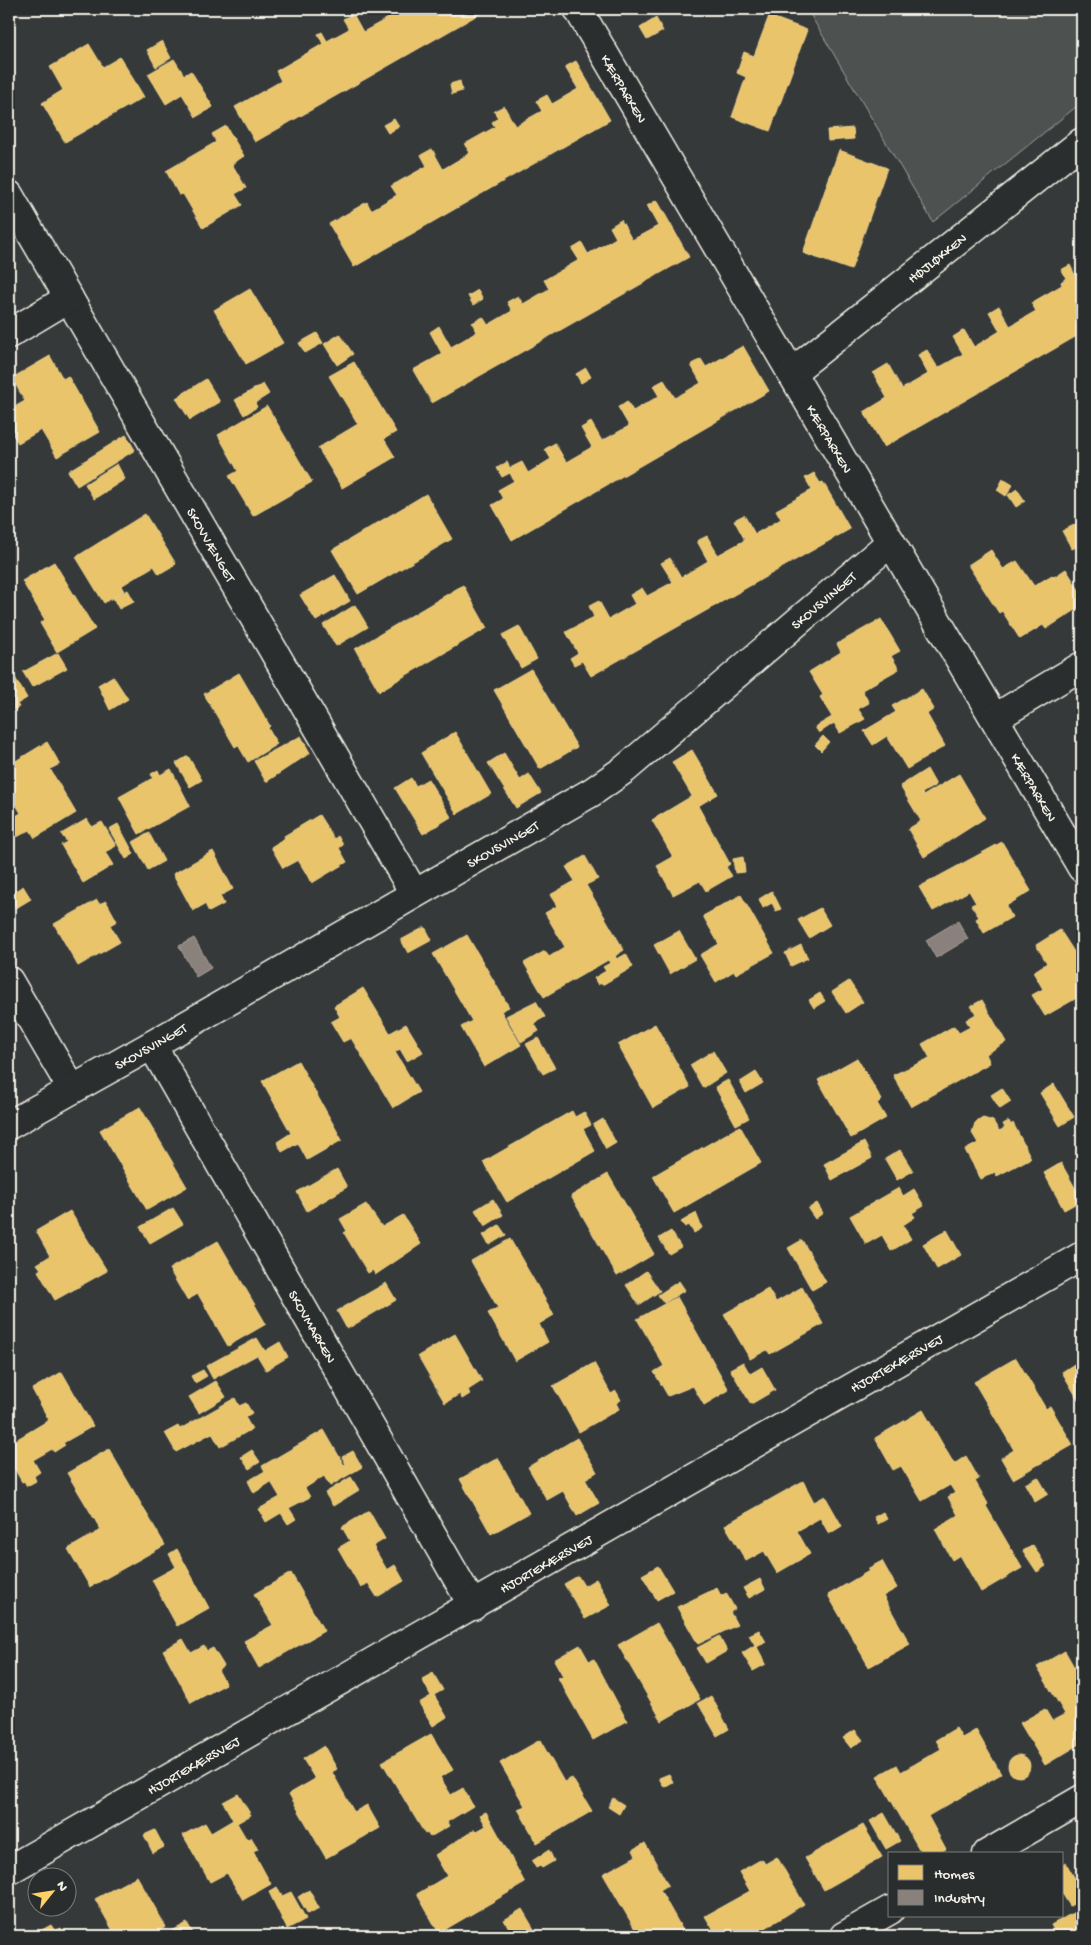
<svg xmlns="http://www.w3.org/2000/svg" width="1091" height="1945" viewBox="0 0 1091 1945" font-family="'Gochi Hand',sans-serif">
  <rect width="100%" height="100%" fill="#363939"/>
  <filter id="ink" filterUnits="userSpaceOnUse"><feTurbulence type="fractalNoise" baseFrequency=".02" numOctaves="2"/><feDisplacementMap in="SourceGraphic" scale="10" xChannelSelector="R" yChannelSelector="G"/><feConvolveMatrix kernelMatrix="1 2 1 2 8 2 1 2 1" color-interpolation-filters="sRGB"/></filter>
  <g filter="url(#ink)">
    <polygon fill="#4e514f" stroke="#a1a19c" points="807,9 1082,9 1082,102 933,222"/>
    <g fill="#e9c46a" stroke="#ecd290">
      <polygon points="385,9 488,9 255,142 235,107 281,81 276,71 323,44 318,34 322,32 327,41 349,29 343,19 353,14 363,32 390,17"/>
      <polygon points="769,16 807,30 770,131 732,117 746,77 737,73 744,52 754,56"/>
      <polygon points="656,18 663,31 647,40 640,28"/>
      <polygon points="162,41 171,58 156,67 147,50"/>
      <polygon points="89,44 103,67 120,57 144,97 65,142 42,103 63,90 50,67"/>
      <polygon points="174,59 184,75 191,71 213,107 196,117 182,94 166,104 148,74"/>
      <polygon points="576,61 610,120 354,267 329,224 367,202 371,210 397,195 391,186 427,166 421,155 432,149 443,169 470,153 465,144 495,127 492,122 498,118 494,111 504,106 515,126 542,111 536,101 547,95 552,104 578,89 565,67"/>
      <polygon points="460,81 462,91 452,94 450,84"/>
      <polygon points="394,119 399,127 388,133 383,125"/>
      <polygon points="226,126 244,156 232,164 246,188 235,194 242,205 203,228 183,194 179,195 166,171 216,142 212,134"/>
      <polygon points="853,128 854,139 828,141 827,130"/>
      <polygon points="839,150 887,168 851,270 803,253"/>
      <polygon points="657,200 689,257 432,403 413,370 442,354 430,332 439,326 451,347 477,332 472,323 483,317 488,325 512,311 507,302 518,296 523,304 549,289 544,280 579,260 572,249 582,243 588,254 616,238 610,227 621,220 632,240 658,226 647,206"/>
      <polygon points="1070,265 1075,275 1082,272 1082,333 884,447 864,412 887,398 873,373 888,364 902,389 928,374 918,355 927,350 938,368 963,354 953,337 964,330 974,347 1000,331 989,312 999,306 1010,326 1036,311 1031,303 1062,285 1061,282 1066,278 1061,270"/>
      <polygon points="250,289 283,343 246,364 214,310"/>
      <polygon points="478,290 483,299 473,305 468,296"/>
      <polygon points="317,333 323,343 305,353 299,343"/>
      <polygon points="340,334 353,354 337,365 324,344"/>
      <polygon points="743,346 769,391 512,540 492,505 503,499 498,490 514,481 510,473 502,477 497,468 507,462 510,468 522,462 528,473 551,459 545,449 555,443 566,462 592,447 581,428 591,422 602,441 629,426 618,407 627,401 633,411 659,396 653,386 664,380 675,398 701,383 691,365 701,359 706,367"/>
      <polygon points="50,356 63,379 68,376 100,432 57,457 41,430 18,443 9,428 9,410 25,401 12,378"/>
      <polygon points="354,362 396,432 384,439 395,457 342,488 318,448 358,424 329,376"/>
      <polygon points="586,368 591,377 581,383 576,374"/>
      <polygon points="206,379 220,402 190,420 176,398"/>
      <polygon points="263,384 269,394 255,403 257,407 244,415 235,400"/>
      <polygon points="267,406 312,482 253,516 229,476 238,471 218,435"/>
      <polygon points="126,435 135,450 77,486 68,471"/>
      <polygon points="117,464 125,479 94,499 85,484"/>
      <polygon points="814,473 820,483 823,482 850,529 591,676 582,661 574,665 570,658 578,653 566,632 594,617 589,606 599,601 609,619 635,604 630,595 642,588 647,596 673,582 661,563 670,558 681,577 708,561 697,541 707,536 718,555 745,540 734,520 744,515 755,534 781,519 776,510 812,490 805,478"/>
      <polygon points="1003,479 1013,485 1006,496 997,490"/>
      <polygon points="1017,489 1025,501 1016,507 1008,495"/>
      <polygon points="426,494 452,539 358,594 332,550"/>
      <polygon points="145,514 176,564 159,574 154,566 121,586 124,591 104,603 76,557"/>
      <polygon points="1082,521 1082,560 1076,547 1072,549 1062,531"/>
      <polygon points="991,550 1003,569 1017,561 1034,586 1052,575 1054,577 1066,569 1082,595 1082,606 1046,629 1043,625 1020,639 1002,611 999,613 968,565"/>
      <polygon points="54,562 95,629 57,652 40,623 45,620 22,581"/>
      <polygon points="335,575 350,601 316,621 300,595"/>
      <polygon points="463,585 487,628 379,691 355,649"/>
      <polygon points="128,590 134,601 119,609 113,598"/>
      <polygon points="355,605 368,627 336,646 323,625"/>
      <polygon points="881,619 900,651 891,656 899,669 862,690 869,703 858,709 865,719 840,733 834,723 819,733 815,727 832,717 820,697 823,695 809,672 841,652 837,644"/>
      <polygon points="519,626 537,659 521,668 502,635"/>
      <polygon points="58,653 67,668 32,687 23,672"/>
      <polygon points="531,669 577,747 540,769 494,690"/>
      <polygon points="239,673 270,726 268,728 277,744 248,762 238,745 235,747 204,694"/>
      <polygon points="14,676 27,698 17,704 19,707 9,713 9,679"/>
      <polygon points="113,676 128,699 110,710 98,685"/>
      <polygon points="922,689 934,709 927,714 945,746 907,769 887,736 873,745 864,731 896,712 892,706"/>
      <polygon points="455,732 491,794 457,814 421,753"/>
      <polygon points="301,736 310,753 266,782 254,761"/>
      <polygon points="823,736 829,742 821,751 815,745"/>
      <polygon points="47,742 60,764 50,769 76,813 35,838 30,830 17,837 9,825 9,820 21,813 9,793 9,765"/>
      <polygon points="692,750 718,794 698,806 730,864 726,867 732,876 706,891 700,881 673,895 657,866 673,857 652,820 692,796 672,762"/>
      <polygon points="504,753 520,780 529,774 541,793 516,808 488,763"/>
      <polygon points="188,756 202,780 190,787 176,763"/>
      <polygon points="171,769 190,806 139,834 119,797 153,778 151,774 158,770 160,775"/>
      <polygon points="927,769 936,785 922,793 923,796 959,774 985,818 924,857 908,829 921,821 900,786"/>
      <polygon points="411,778 416,786 428,779 451,817 423,834 395,788"/>
      <polygon points="319,815 334,839 338,836 343,845 339,848 347,862 312,883 298,860 283,868 271,847 285,838 284,836"/>
      <polygon points="87,819 92,827 102,822 116,846 105,852 113,865 83,883 61,845 67,842 61,834"/>
      <polygon points="118,824 134,854 126,859 109,829"/>
      <polygon points="149,833 164,861 148,870 133,842"/>
      <polygon points="1002,842 1031,891 1006,906 1012,917 984,933 976,919 979,917 971,905 976,903 969,891 933,911 919,887"/>
      <polygon points="213,851 233,889 220,896 224,904 209,912 205,904 193,911 173,874"/>
      <polygon points="585,856 598,879 586,885 624,950 615,956 617,959 626,954 633,967 602,985 601,983 598,985 594,978 606,971 603,967 610,963 608,960 544,997 524,963 545,951 549,957 565,947 545,913 557,906 550,895 575,881 566,867"/>
      <polygon points="743,857 745,872 735,873 733,859"/>
      <polygon points="23,886 31,899 16,908 9,895"/>
      <polygon points="772,891 781,909 776,911 772,903 763,908 759,899"/>
      <polygon points="741,895 774,953 736,974 734,971 716,982 700,955 719,944 703,916"/>
      <polygon points="97,900 99,904 106,901 117,921 110,925 120,942 78,966 54,924"/>
      <polygon points="820,908 830,925 809,938 798,920"/>
      <polygon points="425,927 432,940 408,953 401,940"/>
      <polygon points="1060,930 1082,964 1082,995 1045,1016 1032,995 1043,989 1033,972 1047,963 1036,945"/>
      <polygon points="679,931 695,959 670,974 654,945"/>
      <polygon points="467,935 509,1007 501,1011 521,1045 484,1067 461,1027 472,1021 433,954"/>
      <polygon points="801,945 808,958 791,966 785,953"/>
      <polygon points="849,981 863,1002 846,1013 832,992"/>
      <polygon points="363,988 390,1033 406,1024 423,1052 407,1061 400,1049 395,1052 419,1092 393,1108 351,1038 343,1042 331,1022 340,1017 334,1006"/>
      <polygon points="820,993 825,1001 814,1008 809,1000"/>
      <polygon points="982,1000 1006,1042 986,1054 990,1063 911,1107 893,1075 930,1058 922,1044 954,1026 959,1033 970,1027 966,1020 976,1014 971,1006"/>
      <polygon points="536,1001 545,1017 534,1023 539,1031 521,1042 506,1016"/>
      <polygon points="655,1024 690,1087 653,1108 618,1045"/>
      <polygon points="538,1038 555,1068 543,1074 526,1044"/>
      <polygon points="713,1051 726,1073 703,1088 690,1065"/>
      <polygon points="857,1058 882,1100 877,1103 886,1118 851,1138 818,1080"/>
      <polygon points="298,1061 342,1140 307,1160 298,1143 282,1152 277,1142 291,1133 262,1081"/>
      <polygon points="756,1072 763,1083 746,1093 740,1082"/>
      <polygon points="728,1080 749,1118 736,1125 715,1087"/>
      <polygon points="1054,1084 1074,1117 1060,1126 1040,1093"/>
      <polygon points="1002,1088 1011,1102 1000,1109 991,1095"/>
      <polygon points="140,1107 187,1187 147,1210 100,1130"/>
      <polygon points="572,1111 575,1117 584,1112 591,1125 583,1129 595,1151 507,1202 483,1162"/>
      <polygon points="983,1118 993,1121 999,1131 1005,1128 1003,1124 1009,1121 1011,1125 1013,1123 1031,1158 997,1176 995,1172 981,1179 965,1150 978,1143 972,1133 975,1123"/>
      <polygon points="603,1119 616,1143 606,1149 593,1125"/>
      <polygon points="740,1126 761,1163 674,1213 653,1176"/>
      <polygon points="864,1142 872,1158 832,1180 824,1164"/>
      <polygon points="900,1150 913,1171 897,1180 885,1159"/>
      <polygon points="1061,1163 1082,1200 1064,1210 1044,1173"/>
      <polygon points="337,1169 347,1187 307,1211 297,1192"/>
      <polygon points="608,1174 654,1254 617,1276 571,1196"/>
      <polygon points="899,1188 903,1196 914,1189 924,1206 912,1213 915,1217 903,1225 911,1239 891,1251 882,1235 866,1244 850,1216"/>
      <polygon points="493,1199 503,1215 485,1226 475,1210"/>
      <polygon points="817,1203 823,1213 815,1219 808,1209"/>
      <polygon points="366,1204 382,1227 403,1215 421,1244 375,1275 373,1270 368,1273 344,1233 347,1231 340,1219"/>
      <polygon points="173,1208 183,1224 150,1243 140,1227"/>
      <polygon points="70,1211 107,1271 55,1300 38,1271 41,1269 37,1264 50,1256 36,1231"/>
      <polygon points="696,1213 702,1228 694,1233 689,1225 685,1227 681,1222"/>
      <polygon points="499,1225 506,1235 489,1245 483,1235"/>
      <polygon points="947,1230 961,1255 937,1269 923,1244"/>
      <polygon points="671,1231 681,1247 669,1254 659,1238"/>
      <polygon points="510,1239 554,1315 539,1324 548,1342 515,1361 488,1313 498,1308 471,1261"/>
      <polygon points="802,1240 826,1282 812,1290 788,1248"/>
      <polygon points="218,1241 266,1324 228,1346 198,1294 187,1300 169,1269"/>
      <polygon points="646,1271 660,1291 639,1305 626,1285"/>
      <polygon points="679,1281 685,1290 664,1303 658,1295"/>
      <polygon points="386,1283 396,1300 347,1329 337,1311"/>
      <polygon points="802,1287 823,1324 770,1354 767,1350 750,1359 724,1314 768,1289 776,1302"/>
      <polygon points="677,1297 729,1390 704,1405 693,1386 668,1396 654,1372 664,1366 637,1319"/>
      <polygon points="455,1334 482,1381 468,1390 470,1394 462,1399 460,1394 445,1403 418,1356"/>
      <polygon points="257,1338 265,1351 280,1342 288,1357 266,1370 257,1355 213,1379 206,1366"/>
      <polygon points="1016,1358 1046,1409 1050,1406 1073,1445 1013,1479 1001,1458 1014,1450 974,1382"/>
      <polygon points="1082,1359 1082,1406 1062,1372"/>
      <polygon points="743,1362 750,1374 762,1367 775,1390 751,1404 730,1369"/>
      <polygon points="594,1363 611,1394 616,1391 621,1400 616,1403 619,1409 579,1432 553,1386"/>
      <polygon points="203,1370 207,1376 195,1383 191,1376"/>
      <polygon points="62,1372 93,1426 63,1443 65,1445 54,1452 52,1449 33,1460 40,1472 34,1476 36,1481 27,1486 24,1481 22,1482 9,1459 9,1444 49,1420 32,1389"/>
      <polygon points="216,1381 226,1397 199,1413 189,1397"/>
      <polygon points="235,1398 239,1406 246,1403 252,1413 245,1417 252,1429 220,1447 212,1433 176,1452 165,1433 178,1426 180,1429"/>
      <polygon points="923,1410 954,1464 966,1456 979,1479 975,1481 988,1504 986,1506 1022,1568 981,1592 960,1555 952,1560 935,1529 958,1515 948,1497 955,1493 950,1485 922,1501 901,1466 893,1470 875,1438"/>
      <polygon points="324,1430 344,1465 346,1464 342,1457 353,1451 362,1467 330,1486 324,1476 305,1488 310,1497 289,1508 296,1519 288,1524 281,1513 266,1522 259,1509 280,1497 271,1482 254,1493 248,1481 265,1471 262,1466"/>
      <polygon points="577,1438 597,1472 585,1479 599,1503 577,1516 563,1491 547,1500 528,1467"/>
      <polygon points="109,1449 165,1545 90,1587 68,1549 101,1530 67,1473"/>
      <polygon points="252,1450 260,1462 249,1469 241,1457"/>
      <polygon points="498,1458 529,1513 491,1534 460,1479"/>
      <polygon points="351,1477 359,1490 333,1506 325,1493"/>
      <polygon points="1038,1477 1048,1494 1035,1502 1025,1484"/>
      <polygon points="803,1481 814,1502 825,1496 842,1526 829,1534 820,1518 797,1531 810,1554 777,1573 764,1551 746,1561 725,1525"/>
      <polygon points="369,1511 385,1539 373,1546 387,1570 395,1565 404,1581 377,1597 368,1583 361,1588 338,1548 350,1541 342,1527"/>
      <polygon points="883,1512 887,1519 878,1524 874,1517"/>
      <polygon points="1033,1545 1046,1566 1037,1572 1023,1551"/>
      <polygon points="177,1549 209,1608 177,1626 152,1580 176,1567 169,1554"/>
      <polygon points="882,1561 897,1588 883,1596 910,1644 869,1667 828,1595 869,1571 867,1569"/>
      <polygon points="658,1566 673,1591 657,1600 642,1575"/>
      <polygon points="291,1573 324,1631 259,1668 244,1641 273,1625 254,1594"/>
      <polygon points="578,1576 584,1586 596,1579 611,1605 585,1619 564,1584"/>
      <polygon points="760,1579 765,1589 749,1598 743,1588"/>
      <polygon points="717,1588 721,1596 726,1593 735,1609 730,1612 737,1625 698,1644 677,1607"/>
      <polygon points="657,1623 700,1699 662,1721 618,1645"/>
      <polygon points="759,1630 766,1642 757,1647 766,1664 753,1671 742,1653 755,1645 749,1635"/>
      <polygon points="719,1636 727,1651 706,1663 697,1648"/>
      <polygon points="183,1639 191,1653 204,1646 207,1651 213,1648 224,1666 218,1670 226,1684 191,1703 163,1650"/>
      <polygon points="580,1645 589,1661 594,1659 627,1721 593,1740 558,1678 563,1676 554,1660"/>
      <polygon points="1065,1651 1082,1681 1082,1743 1045,1765 1020,1723 1045,1709 1052,1721 1065,1714 1037,1667"/>
      <polygon points="433,1673 443,1690 434,1695 447,1717 433,1726 419,1703 431,1696 422,1679"/>
      <polygon points="711,1696 729,1729 717,1736 698,1703"/>
      <polygon points="956,1728 962,1738 976,1730 1001,1774 928,1816 946,1849 937,1854 922,1854 877,1776 897,1765 901,1772 941,1749 936,1740"/>
      <polygon points="855,1730 863,1740 851,1748 843,1738"/>
      <polygon points="431,1734 453,1770 440,1777 451,1795 463,1788 473,1806 447,1822 449,1826 430,1837 427,1833 425,1834 382,1762"/>
      <polygon points="540,1740 564,1782 572,1778 592,1811 537,1843 518,1809 525,1806 500,1763"/>
      <polygon points="324,1746 337,1769 332,1772 354,1812 367,1805 380,1828 326,1858 289,1794 315,1779 303,1759"/>
      <circle cx="1019" cy="1766" r="11"/>
      <polygon points="669,1774 673,1782 664,1787 659,1778"/>
      <polygon points="238,1794 251,1815 237,1823 247,1840 251,1837 258,1849 253,1851 271,1884 243,1900 227,1873 210,1882 183,1835 205,1823 211,1833 233,1820 223,1802"/>
      <polygon points="613,1798 624,1805 619,1814 608,1807"/>
      <polygon points="486,1812 525,1883 439,1933 417,1894 447,1876 435,1855 475,1829 477,1831 486,1826 480,1815"/>
      <polygon points="884,1813 900,1841 886,1849 870,1821"/>
      <polygon points="863,1825 882,1857 824,1890 805,1858"/>
      <polygon points="155,1830 164,1847 153,1853 144,1835"/>
      <polygon points="645,1843 668,1885 660,1890 686,1936 639,1936 603,1874 636,1856 633,1850"/>
      <polygon points="549,1850 554,1861 542,1868 540,1866 536,1868 532,1861"/>
      <polygon points="777,1857 804,1904 753,1936 717,1936 705,1916 750,1891 739,1872 762,1859 765,1864"/>
      <polygon points="1066,1863 1082,1891 1082,1899 1070,1906 1062,1893 1062,1865"/>
      <polygon points="137,1876 166,1927 149,1936 116,1936 95,1899"/>
      <polygon points="277,1887 282,1896 291,1892 306,1919 287,1929 269,1892"/>
      <polygon points="309,1890 319,1908 308,1914 298,1897"/>
      <polygon points="1082,1908 1082,1936 1057,1936 1051,1925"/>
      <polygon points="522,1909 538,1936 514,1936 504,1920"/>
      <polygon points="187,1923 195,1936 173,1936 170,1932"/>
      <polygon points="51,1925 55,1931 61,1928 65,1936 31,1936"/>
    </g>
    <g fill="#8a817c" stroke="#aaa39c">
      <polygon points="958,921 968,939 936,958 926,940"/>
      <polygon points="194,938 211,968 196,977 179,946"/>
    </g>
    <g fill="none" stroke-linecap="round" stroke-linejoin="round">
      <g stroke="#f4f1e8" stroke-width="31">
        <g id="minor">
          <path id="s1" d="M 578,9 L 1082,868"/>
          <path id="s2" d="M 9,195 L 414,893"/>
          <polyline points="9,334 69,298"/>
          <path id="s3" d="M 791,373 L 1082,142"/>
          <polyline points="995,718 1082,666"/>
          <polyline points="9,981 72,1089"/>
          <path id="s4" d="M 152,1045 L 473,1606"/>
          <path id="s5" d="M 9,1125 L 152,1045 L 592,792 L 625,769 L 891,542"/>
          <polyline points="987,1854 1082,1799"/>
          <path id="s6" d="M 9,1870 L 1082,1256"/>
          <polyline points="844,1936 890,1910"/>
        </g>
      </g>
      <use href="#minor" stroke="#2a2d2e" stroke-width="28"/>
    </g>
  </g>
  <g text-anchor="middle" stroke-width="5" stroke-linejoin="round" paint-order="stroke">
    <g font-size="14" fill="#f4f1e8" stroke="#2a2d2e">
      <text dy="5" stroke="none"><textPath href="#s1" startOffset="92">KÆRPARKEN</textPath></text>
      <text dy="5" stroke="none"><textPath href="#s3" startOffset="186">HØJLØKKEN</textPath></text>
      <text dy="5" stroke="none"><textPath href="#s1" startOffset="498">KÆRPARKEN</textPath></text>
      <text dy="5" stroke="none"><textPath href="#s2" startOffset="404">SKOVVÆNGET</textPath></text>
      <text dy="5" stroke="none"><textPath href="#s5" startOffset="972">SKOVSVINGET</textPath></text>
      <text dy="5" stroke="none"><textPath href="#s1" startOffset="902">KÆRPARKEN</textPath></text>
      <text dy="5" stroke="none"><textPath href="#s5" startOffset="568">SKOVSVINGET</textPath></text>
      <text dy="5" stroke="none"><textPath href="#s5" startOffset="162">SKOVSVINGET</textPath></text>
      <text dy="5" stroke="none"><textPath href="#s4" startOffset="324">SKOVMARKEN</textPath></text>
      <text dy="5" stroke="none"><textPath href="#s6" startOffset="1022">HJORTEKÆRSVEJ</textPath></text>
      <text dy="5" stroke="none"><textPath href="#s6" startOffset="618">HJORTEKÆRSVEJ</textPath></text>
      <text dy="5" stroke="none"><textPath href="#s6" startOffset="212">HJORTEKÆRSVEJ</textPath></text>
    </g>
  </g>
  <rect width="1091" height="1945" fill="none" stroke="#2a2d2e" stroke-width="30"/>
  <rect x="15" y="15" width="1061" height="1915" fill="none" stroke="#f4f1e8" stroke-width="2" filter="url(#ink)"/>
  <rect x="888" y="1852" width="175" height="65" fill="#2a2d2e" stroke="#7b7b78"/>
  <rect x="898" y="1865" width="25" height="15" fill="#e9c46a" stroke="#7b7b78"/>
  <text x="934" y="1878" font-size="15" fill="#f4f1e8">Homes</text>
  <rect x="898" y="1890" width="25" height="15" fill="#8a817c" stroke="#7b7b78"/>
  <text x="934" y="1902" font-size="15" fill="#f4f1e8">Industry</text>
  <g transform="translate(52 1892) rotate(60)"><circle r="24" fill="#2a2d2e" stroke="#7b7b78"/>
  <path d="M0-4L9 19L0 12L-9 19Z" fill="#ffd166"/>
  <text y="-8" font-size="14" font-weight="bold" text-anchor="middle" fill="#f4f1e8">N</text>
  </g>
</svg>
